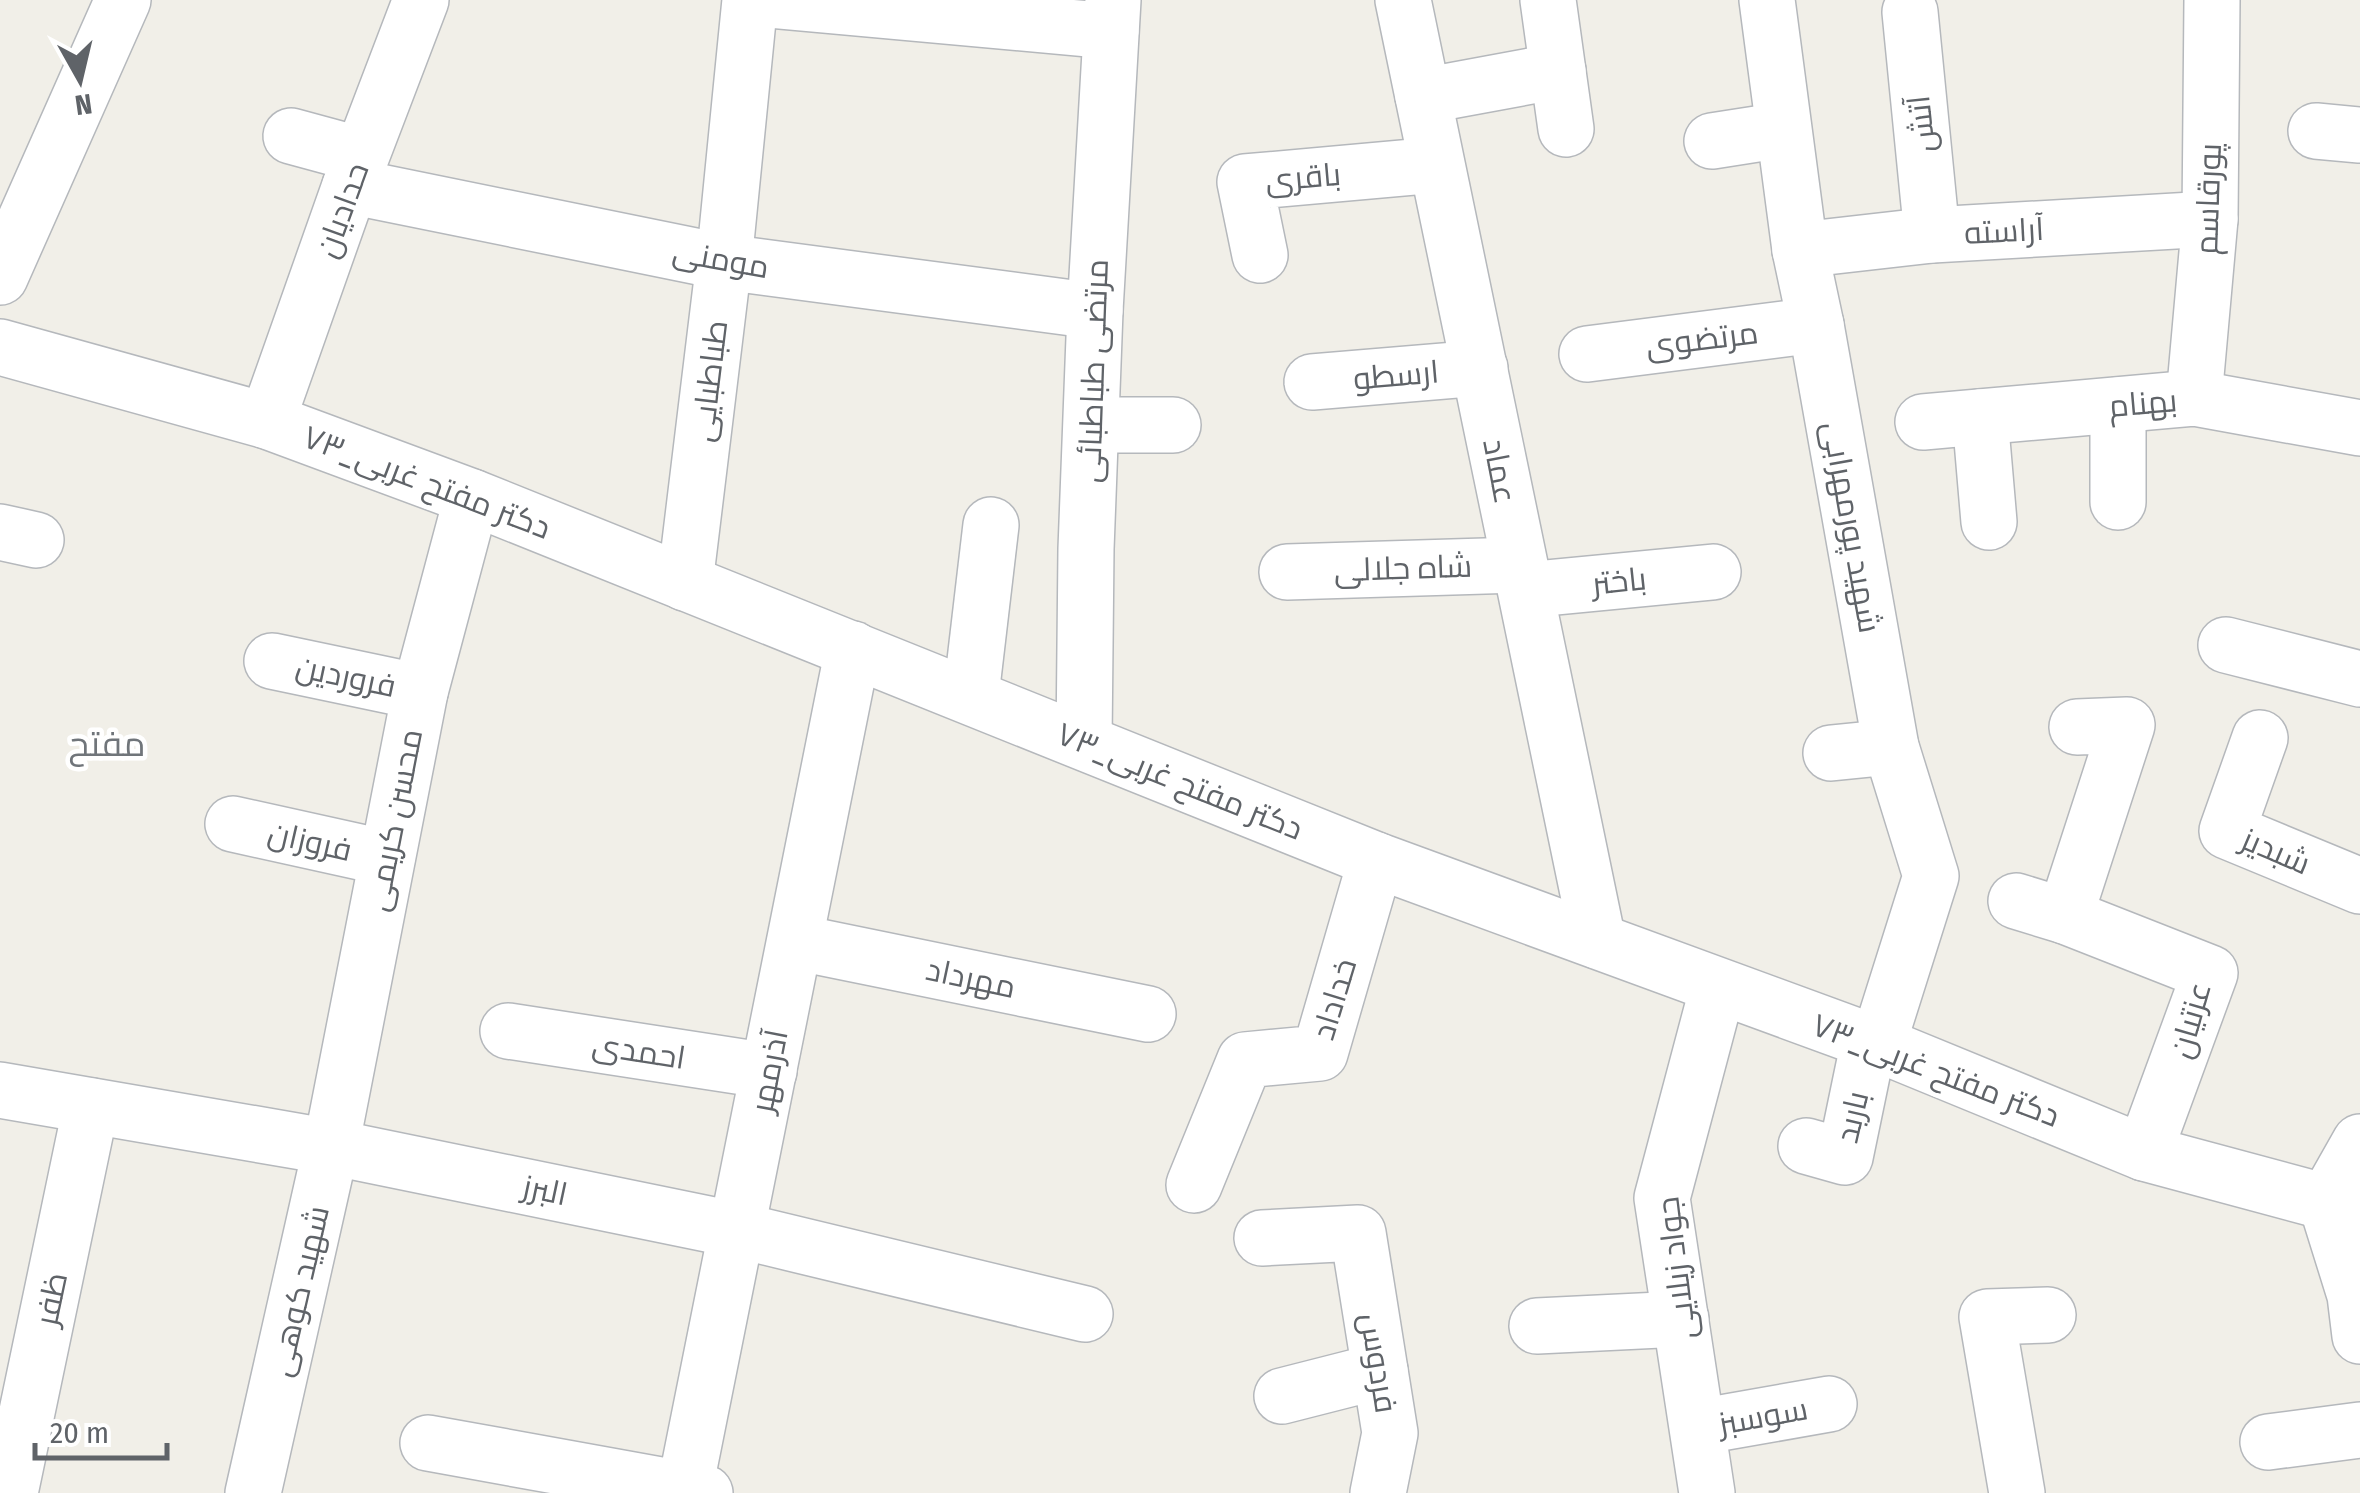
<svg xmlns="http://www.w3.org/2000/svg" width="2360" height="1493" viewBox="0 0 2360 1493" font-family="'Fira Sans Condensed',Cairo,sans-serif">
  <rect width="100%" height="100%" fill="#f1efe8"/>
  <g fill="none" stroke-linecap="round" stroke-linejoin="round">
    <g stroke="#b5b8bc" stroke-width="58">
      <g id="minor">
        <polyline points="770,0 1111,31"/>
        <polyline points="1403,0 1598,941"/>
        <polyline points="1548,0 1566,129"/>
        <polyline points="1767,0 1800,250 1816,325 1891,747 1931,876 1878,1044"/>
        <polyline points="1910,12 1932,235"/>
        <polyline points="1423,96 1558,71"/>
        <polyline points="2316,131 2360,135"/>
        <polyline points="291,136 361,155"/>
        <polyline points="1712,141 1783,130"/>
        <polyline points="350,186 724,262 1095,311"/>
        <polyline points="1800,250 1932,235 2210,219"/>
        <polyline points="1260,255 1245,182 1436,165"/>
        <polyline points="0,277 123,0"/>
        <polyline points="0,347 267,421 472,497 1376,860 1878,1044 2144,1153 2326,1202 2360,1215"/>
        <polyline points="1587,354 1816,325"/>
        <polyline points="1312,382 1480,368"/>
        <polyline points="2194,398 2210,219 2212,0"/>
        <polyline points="2118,405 2118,502"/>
        <polyline points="1980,417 1989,522"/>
        <polyline points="267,421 350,186 421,0"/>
        <polyline points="1923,422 2194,398 2360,428"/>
        <polyline points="1092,425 1173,425"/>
        <polyline points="0,532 36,540"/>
        <polyline points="1287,572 1518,565"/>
        <polyline points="685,583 724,262 750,0"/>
        <polyline points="1526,590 1713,572"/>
        <polyline points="2226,645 2360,679"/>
        <polyline points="272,661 420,692"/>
        <polyline points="971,695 991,525"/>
        <polyline points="2260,738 2227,831 2360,886"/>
        <polyline points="1084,742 1086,549 1095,311 1113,0"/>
        <polyline points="1831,753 1891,747"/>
        <polyline points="233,824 387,858"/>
        <polyline points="2016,901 2065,916 2210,973 2144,1153"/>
        <polyline points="2065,916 2127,725 2077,727"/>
        <polyline points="795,942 1148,1014"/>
        <polyline points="508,1031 769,1071"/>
        <polyline points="0,1090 331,1147 737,1230 1085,1314"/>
        <polyline points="2360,1142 2326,1202 2355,1295 2360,1336"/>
        <polyline points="1806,1146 1845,1157 1869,1041"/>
        <polyline points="1194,1185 1245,1060 1320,1053 1376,860"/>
        <polyline points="1262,1238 1358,1233 1390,1433 1378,1493"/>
        <polyline points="1537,1326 1681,1319"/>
        <polyline points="1282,1396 1380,1371"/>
        <polyline points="1698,1427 1829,1404"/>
        <polyline points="2268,1442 2360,1430"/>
        <polyline points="428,1443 705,1493"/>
        <polyline points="10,1493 91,1106"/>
        <polyline points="253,1493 331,1147 420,692 472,497"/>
        <polyline points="684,1493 853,649"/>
        <polyline points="1707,1493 1662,1198 1718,987"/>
        <polyline points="2017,1493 1987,1317 2048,1315"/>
      </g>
    </g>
    <use href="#minor" stroke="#fff" stroke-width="55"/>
  </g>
  <g text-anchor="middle" stroke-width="9" stroke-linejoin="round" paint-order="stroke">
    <g font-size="32" fill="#5f6368" stroke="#fff">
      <text transform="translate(1921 124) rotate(-96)" y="11">آتش</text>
      <text transform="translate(1303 177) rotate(-5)" y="11">باقری</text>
      <text transform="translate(2208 199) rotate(-88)" y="11">پورقاسم</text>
      <text transform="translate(342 210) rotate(-70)" y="11">حدادیان</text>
      <text transform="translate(2004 231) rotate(-3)" y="11">آراسته</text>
      <text transform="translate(721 259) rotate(10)" y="11">مومنی</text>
      <text transform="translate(1702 339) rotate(-7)" y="11">مرتضوی</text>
      <text transform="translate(1093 371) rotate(-88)" y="11">مرتضی طباطبائی</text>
      <text transform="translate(1396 375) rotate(-5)" y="11">ارسطو</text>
      <text transform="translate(709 381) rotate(-83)" y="11">طباطبایی</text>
      <text transform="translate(2143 403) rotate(-5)" y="11">بهنام</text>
      <text transform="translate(1500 471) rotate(79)" y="11">عماد</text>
      <text transform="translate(427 482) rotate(21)" y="11">۷۳_دکتر مفتح غربی</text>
      <text transform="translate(1852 527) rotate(80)" y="11">شهید پورمهرابی</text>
      <text transform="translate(1403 568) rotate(-2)" y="11">شاه جلالی</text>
      <text transform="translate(1619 581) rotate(-6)" y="11">باختر</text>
      <text transform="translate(346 676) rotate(12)" y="11">فروردین</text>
      <text transform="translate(1180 781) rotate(22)" y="11">۷۳_دکتر مفتح غربی</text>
      <text transform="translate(394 820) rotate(-79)" y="11">محسن کریمی</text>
      <text transform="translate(310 841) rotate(13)" y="11">فروزان</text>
      <text transform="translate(2276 851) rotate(23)" y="11">شبدیز</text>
      <text transform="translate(971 978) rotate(12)" y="11">مهرداد</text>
      <text transform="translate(1334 999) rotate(-73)" y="11">خداداد</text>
      <text transform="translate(2190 1020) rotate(-74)" y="11">عزتیان</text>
      <text transform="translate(639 1051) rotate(9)" y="11">احمدی</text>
      <text transform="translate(1936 1070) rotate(21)" y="11">۷۳_دکتر مفتح غربی</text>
      <text transform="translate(769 1071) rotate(-79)" y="11">آذرمهر</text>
      <text transform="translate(1852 1117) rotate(-77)" y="11">باربد</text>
      <text transform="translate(545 1190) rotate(12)" y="11">البرز</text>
      <text transform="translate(1676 1268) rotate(-97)" y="11">جواد زیلایی</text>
      <text transform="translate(299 1291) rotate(-77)" y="11">شهید کوهی</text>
      <text transform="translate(51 1299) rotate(-78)" y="11">ظفر</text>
      <text transform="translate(1379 1363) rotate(81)" y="11">فردوس</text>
      <text transform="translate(1763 1416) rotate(-10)" y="11">سوسبز</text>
    </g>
    <g font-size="35" fill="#70757a" stroke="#fff">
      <text x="107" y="756">مفتح</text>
    </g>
  </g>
  <g transform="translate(80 80) rotate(172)" stroke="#ffffff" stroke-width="8" paint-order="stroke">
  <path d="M0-8L18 38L0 25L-18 38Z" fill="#5f6368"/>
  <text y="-15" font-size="28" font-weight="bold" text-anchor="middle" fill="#5f6368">N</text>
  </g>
  <path d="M35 1443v15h132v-15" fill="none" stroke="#5f6368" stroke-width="5"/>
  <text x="50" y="1443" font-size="30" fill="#5f6368" stroke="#ffffff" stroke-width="8" paint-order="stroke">20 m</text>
</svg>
